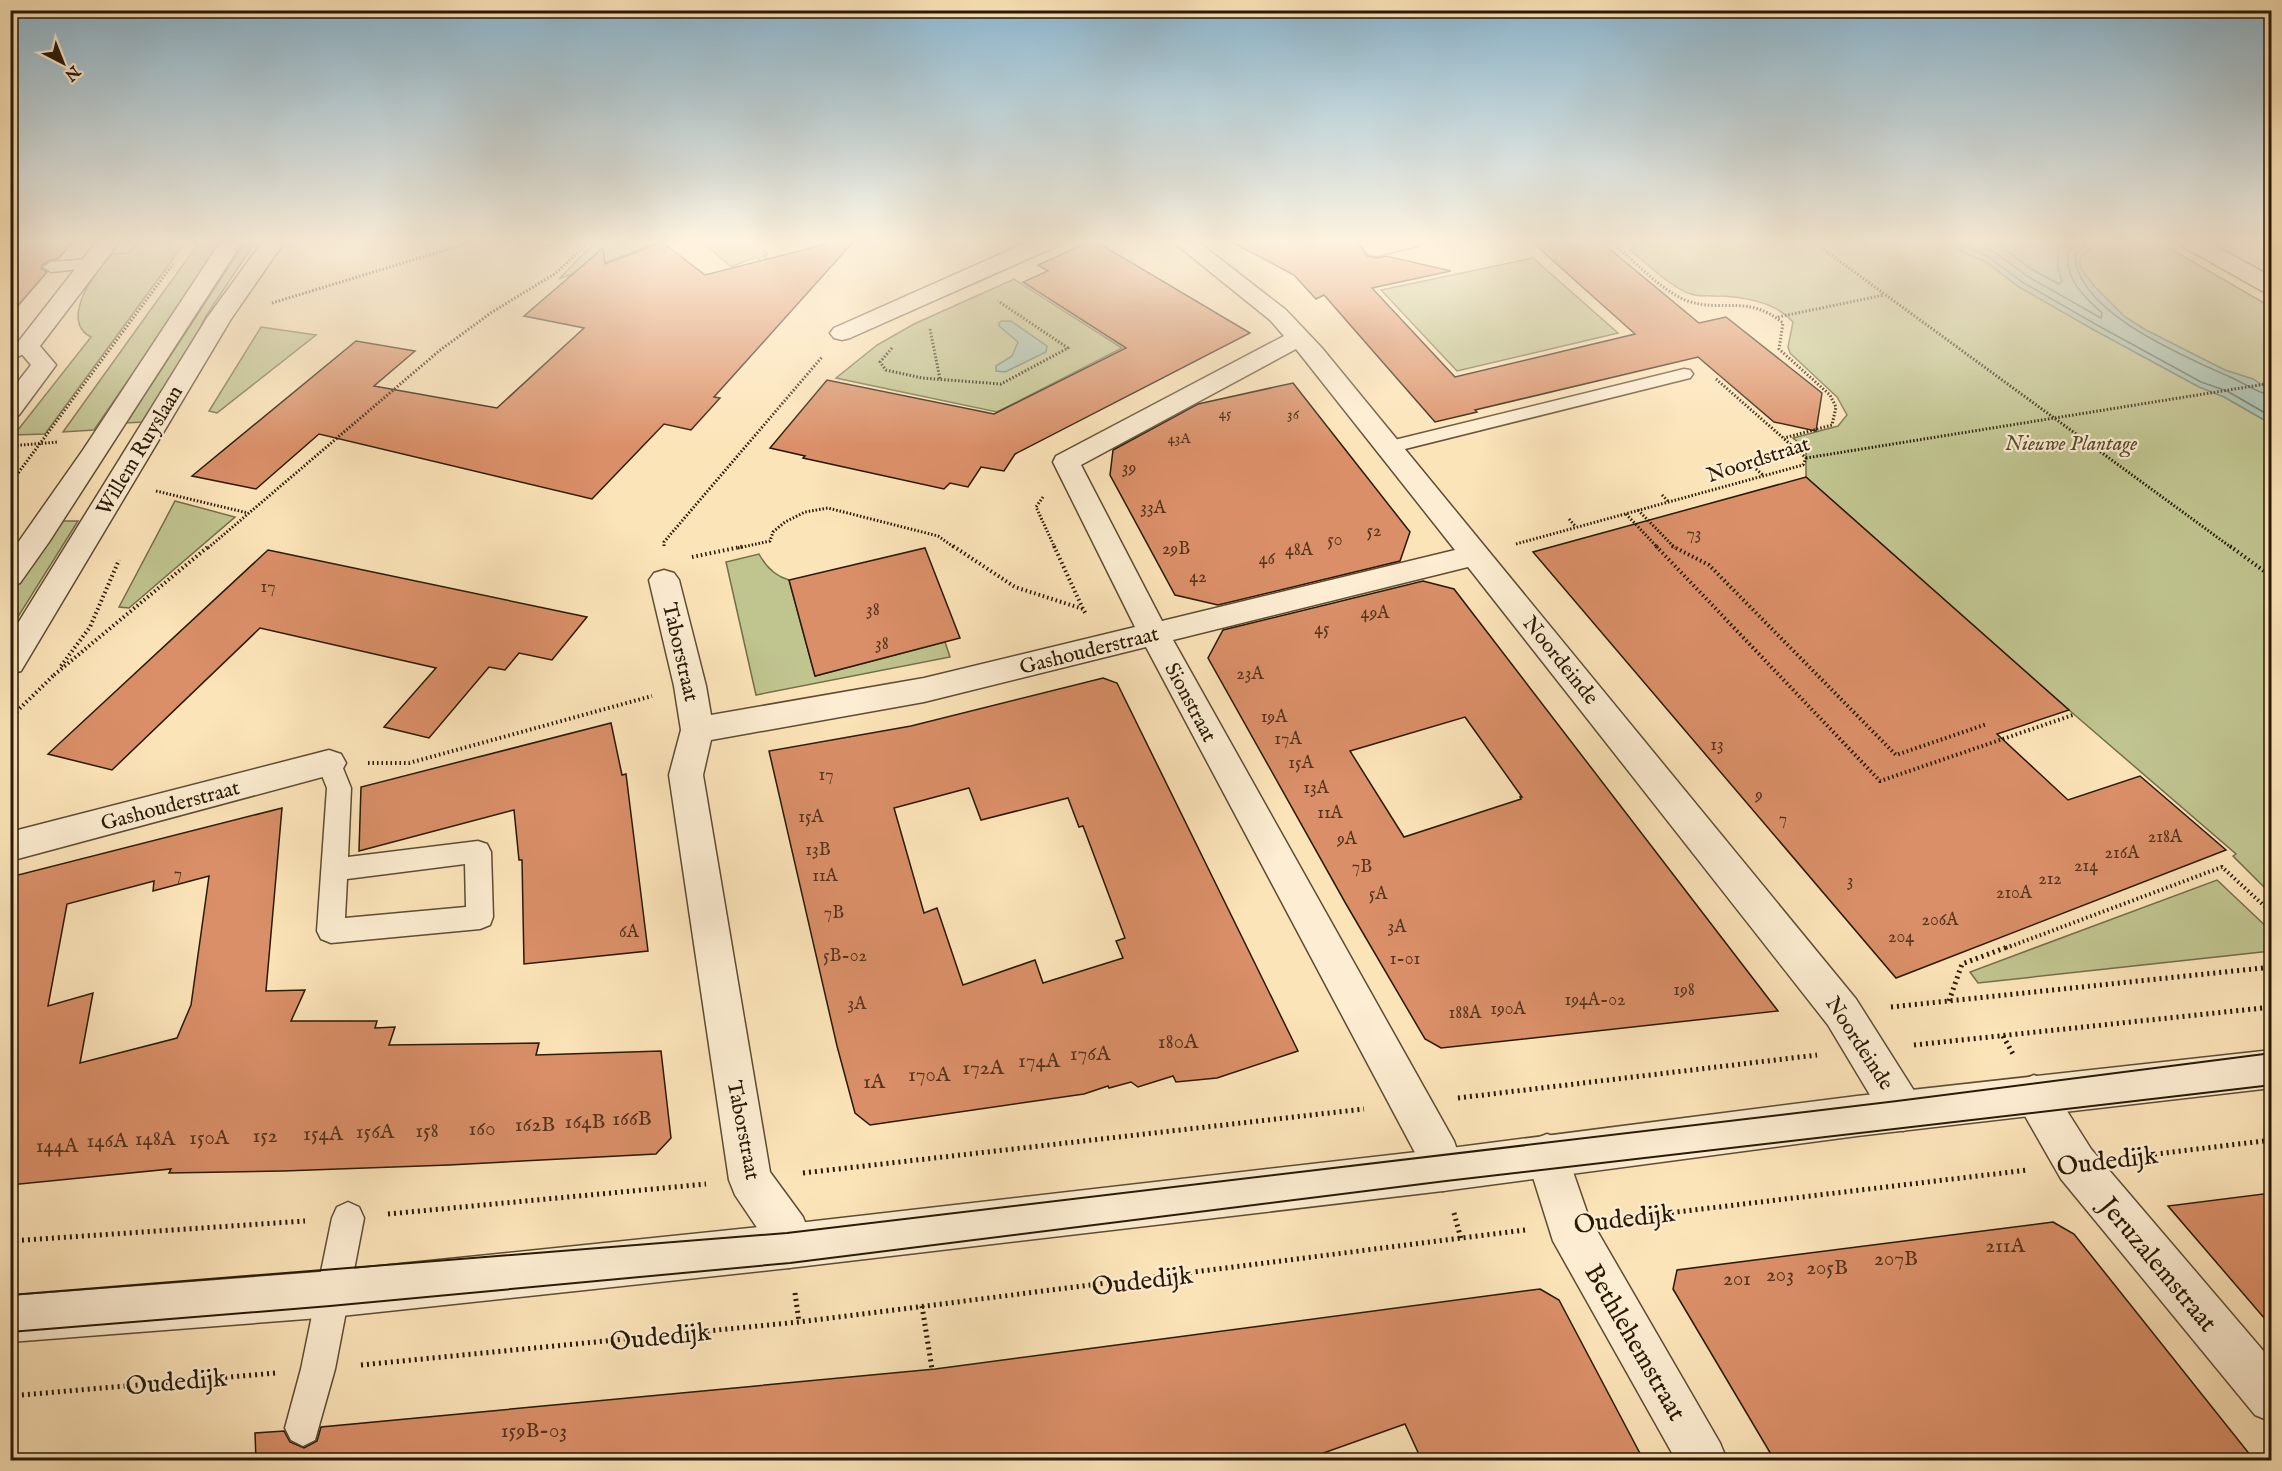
<svg xmlns="http://www.w3.org/2000/svg" width="2282" height="1471" viewBox="0 0 2282 1471" font-family="'IM FELL English',serif">
  <rect width="100%" height="100%" fill="#fce4b9"/>
  <filter id="stains"><feTurbulence type="fractalNoise" baseFrequency=".00333" numOctaves="4"/><feColorMatrix values="0 0 0 0 .2 0 0 0 0 .09 0 0 0 0 .02 0 0 0 .5 -.17"/></filter>
  <radialGradient id="worn" r=".72"><stop offset=".6" stop-color="#630" stop-opacity="0"/><stop offset="1" stop-color="#630" stop-opacity=".3"/></radialGradient>
  <g fill="#c0c48f" stroke="#746e4a" stroke-width="1.5">
    <path d="M 137,241 L 186,241 L 45,434 L 14,435 L 91,337 C 59,321 95,273 109,254 L 129,253 Z"/>
    <polygon points="200,241 224,241 94,430 63,432"/>
    <polygon points="246,241 256,241 206,316 184,359 143,422 126,423"/>
    <polygon points="596,241 663,241 559,279"/>
    <polygon points="702,241 752,241 768,254 764,256 770,261 764,263 756,257 731,267"/>
    <path d="M 1630,241 L 2157,241 L 2271,307 L 2271,894 L 2233,856 L 2236,854 L 2069,710 L 1806,477 L 1806,449 L 1793,438 L 1838,426 L 1847,415 L 1837,397 L 1790,353 L 1788,347 L 1793,322 C 1775,301 1740,296 1714,296 C 1707,295 1698,297 1691,294 C 1671,288 1647,263 1630,250 Z"/>
    <polygon points="1533,258 1618,333 1457,371 1381,290"/>
    <polygon points="1014,279 1122,348 997,412 836,378 877,345 914,324"/>
    <polygon points="261,327 316,335 217,413 209,411"/>
    <polygon points="175,501 235,517 129,608 119,607"/>
    <polygon points="59,521 78,521 11,628 11,595"/>
    <path d="M 759,554 C 766,567 775,576 789,580 L 815,676 L 945,642 L 950,657 L 756,695 L 726,562 Z"/>
    <polygon points="2217,880 2271,931 2271,951 1978,983 1970,972"/>
  </g>
  <g fill="#9fbfb0" stroke="#6f7d6c" stroke-width="1.5">
    <polygon points="1945,241 2100,241 2080,257 2080,267 2095,287 2125,317 2146,330 2225,370 2253,379 2271,391 2271,424 2224,397 2199,387 2094,330 2019,287 1986,262 1958,250"/>
    <polygon points="1002,321 1011,321 1047,346 1046,352 1005,372 996,371 996,366 1012,356 1018,342 999,326 999,323"/>
  </g>
  <g fill="none" stroke-linecap="round" stroke-linejoin="round">
    <g stroke="#646c5a" stroke-width="1.5">
      <polyline points="1955,241 1989,257 2022,282 2097,325 2201,382 2227,391 2272,417"/>
      <path d="M 1971,241 L 1993,251 L 2027,276 L 2101,318 L 2102,313 C 2083,296 2065,279 2068,252 L 2079,241"/>
      <path d="M 1994,241 L 2031,269 L 2059,284 L 2062,281 C 2056,267 2056,254 2064,241"/>
      <path d="M 2091,241 L 2075,254 C 2074,311 2186,357 2230,377 C 2244,383 2258,393 2272,396"/>
    </g>
  </g>
  <g fill="#da8f68" stroke="#281905" stroke-width="1.5" fill-rule="evenodd">
    <polygon points="10,241 74,241 58,259 50,260 42,265 41,268 47,272 10,315"/>
    <polygon points="838,241 854,241 714,397 720,398 691,430 664,424 592,499 319,434 256,489 192,476 356,341 415,351 374,386 497,408 584,328 524,316 603,248 605,264 662,242 705,275"/>
    <polygon points="1091,241 1095,241 1250,333 1015,454 1004,471 981,467 968,487 950,483 944,489 803,458 805,456 770,448 827,380 994,414 1126,348 1023,282 1048,271 1038,265"/>
    <polygon points="1230,241 1356,241 1367,256 1377,258 1386,256 1451,271 1372,288 1455,377 1635,334 1531,241 1600,241 1699,323 1726,317 1822,393 1816,431 1774,422 1698,357 1475,410 1477,412 1435,422 1324,295 1316,299 1294,275"/>
    <polygon points="1293,383 1410,532 1400,561 1218,605 1175,595 1110,475 1113,450 1198,404"/>
    <polygon points="1806,477 2069,710 1997,734 2068,800 2140,776 2226,850 1896,978 1533,552"/>
    <polygon points="925,548 960,638 815,676 789,580"/>
    <polygon points="268,550 587,617 552,660 519,653 505,670 489,667 429,738 384,727 436,668 260,628 112,770 48,754"/>
    <path d="M 1423,581 L 1454,589 L 1778,1011 L 1441,1048 L 1425,1039 L 1346,904 L 1208,658 L 1223,630 ZM 1465,717 L 1522,797 L 1520,797 L 1521,799 L 1404,837 L 1350,751 Z"/>
    <path d="M 1103,678 L 1117,683 L 1298,1051 L 1217,1078 L 1176,1082 L 1173,1076 L 1138,1087 L 1131,1082 L 1109,1088 L 1108,1086 L 1084,1094 L 870,1125 L 855,1113 L 837,1046 L 769,751 L 911,726 ZM 969,788 L 981,820 L 1068,798 L 1079,827 L 1083,826 L 1125,938 L 1116,941 L 1123,958 L 1043,983 L 1035,960 L 963,985 L 937,908 L 924,913 L 894,808 Z"/>
    <polygon points="611,723 622,775 626,774 648,951 524,964 522,860 519,860 514,810 359,851 361,787"/>
    <path d="M 282,808 L 266,991 L 305,990 L 291,1021 L 377,1021 L 375,1028 L 395,1027 L 389,1045 L 539,1043 L 536,1055 L 661,1051 L 671,1138 L 656,1154 L 449,1165 L 283,1171 L 169,1173 L 171,1169 L 10,1185 L 10,877 ZM 209,876 L 191,1005 L 177,1038 L 80,1063 L 93,993 L 48,1006 L 67,904 L 154,881 L 153,891 Z"/>
    <polygon points="2271,1193 2271,1326 2168,1206"/>
    <polygon points="2053,1222 2074,1234 2255,1461 1775,1461 1673,1289 1677,1270"/>
    <polygon points="1540,1289 1559,1300 1644,1461 1422,1461 1405,1424 1301,1461 256,1461 255,1433 284,1431 290,1442 304,1448 317,1441 321,1427 935,1369"/>
  </g>
  <g fill="none" stroke-linecap="round" stroke-linejoin="round">
    <g stroke="#5d4c32" stroke-width="3">
      <g id="service">
        <polygon points="92,259 100,264 98,267 51,272 43,267 51,262"/>
        <polygon points="27,341 33,342 36,346 33,350 10,360 10,348"/>
        <polygon points="1684,369 1690,370 1693,374 1690,378 1389,453 1382,451 1379,447 1382,443"/>
        <path d="M 329,753 L 338,756 L 351,788 L 348,857 L 478,841 L 487,844 L 491,852 L 493,917 L 490,925 L 480,929 L 331,943 L 321,939 L 317,931 L 327,788 L 317,763 L 320,756 ZM 465,864 L 466,907 L 345,918 L 347,879 Z"/>
        <polygon points="348,1202 359,1207 364,1218 335,1369 315,1440 303,1446 291,1440 285,1428 301,1369 332,1218 337,1207"/>
      </g>
    </g>
    <g stroke="#5d4c32" stroke-width="3">
      <g id="minor">
        <polygon points="97,241 120,241 40,346 56,365 19,415 10,418 10,392 31,365 15,346"/>
        <polygon points="1030,241 1060,241 1057,246 850,338 842,340 834,338 830,333 834,328"/>
        <path d="M 1172,241 L 1197,241 L 1286,310 L 1322,348 L 1856,999 L 1918,1097 L 1924,1111 L 1918,1125 L 1903,1131 L 1888,1125 L 1828,1025 L 1468,567 L 1173,640 L 1454,1141 L 1464,1170 L 1458,1185 L 1443,1191 L 1428,1185 L 1420,1162 L 1146,647 L 924,702 L 711,740 L 703,775 L 770,1172 L 803,1217 L 809,1233 L 811,1246 L 805,1262 L 789,1268 L 773,1262 L 766,1241 L 735,1195 L 729,1180 L 669,775 L 681,730 L 674,686 L 649,580 L 654,573 L 664,570 L 674,573 L 679,580 L 706,686 L 711,715 L 924,678 L 1135,627 L 1053,462 L 1056,456 L 1284,336 L 1270,320 ZM 1296,349 L 1455,550 L 1162,621 L 1081,465 Z"/>
        <polygon points="1359,241 1421,241 1418,246 1376,256 1368,254"/>
        <polygon points="2179,241 2207,241 2272,277 2272,294 2264,292 2182,246"/>
        <polygon points="329,750 341,754 346,763 341,772 10,861 10,832"/>
        <polygon points="2034,1075 2048,1081 2091,1149 2272,1361 2272,1422 2255,1415 2061,1179 2013,1095 2020,1081"/>
        <polygon points="1547,1134 1562,1140 1588,1215 1720,1443 1727,1460 1676,1460 1553,1241 1526,1155 1532,1140"/>
      </g>
    </g>
    <g stroke="#5d4c32" stroke-width="3">
      <g id="tertiary">
        <polygon points="221,241 243,241 49,542 20,583 10,586 10,554 83,450"/>
        <polygon points="263,241 285,241 231,319 21,671 10,674 10,636 207,318"/>
        <polygon points="2272,1050 2272,1088 1857,1136 1443,1191 789,1268 332,1317 10,1342 10,1296 332,1271 789,1224 1443,1149 1857,1096"/>
      </g>
    </g>
    <g stroke="#281905" stroke-width="3" stroke-dasharray="1.5 2" stroke-linecap="butt">
      <path d="M 1619,241 L 1618,248 C 1639,265 1660,289 1685,300 C 1722,314 1746,293 1783,323 L 1779,349 L 1830,395 L 1836,407 L 1832,425 L 1784,438"/>
      <polyline points="1812,241 2232,548"/>
      <polyline points="547,246 562,241"/>
      <polyline points="272,303 475,241"/>
      <polyline points="1778,317 1884,295"/>
      <polyline points="930,329 940,379"/>
      <polyline points="892,348 880,362 886,370 922,378 1001,384 1068,348 998,301"/>
      <polyline points="1716,379 1806,458"/>
      <polyline points="10,446 58,442"/>
      <polyline points="1806,458 2272,383"/>
      <polyline points="1756,469 1763,475"/>
      <polyline points="10,484 173,264"/>
      <polyline points="156,491 248,513"/>
      <polyline points="1662,495 1668,501"/>
      <polyline points="1043,497 1036,507 1055,548"/>
      <polyline points="1638,510 1675,548"/>
      <polyline points="1626,514 1658,548"/>
      <polyline points="1569,519 1576,527"/>
      <polyline points="1516,544 1803,465 1806,458"/>
      <polyline points="664,546 664,542 822,357"/>
      <polyline points="208,548 439,351 492,312 556,273 590,241"/>
      <polyline points="738,548 770,541 773,532 785,522 805,512 828,508 938,536 955,548"/>
    </g>
    <g stroke="#281905" stroke-width="4" stroke-dasharray="1.5 3" stroke-linecap="butt">
      <polyline points="953,546 1015,587 1083,609 1086,614"/>
      <polyline points="1054,546 1083,609"/>
      <polyline points="1656,546 1880,781 2073,715"/>
      <polyline points="1672,546 1709,565 1896,755 1987,724"/>
      <polyline points="2230,546 2272,577"/>
      <polyline points="692,557 745,546"/>
      <polyline points="61,666 90,627 119,560"/>
      <polyline points="54,675 209,546"/>
      <polyline points="10,718 55,674"/>
      <polyline points="368,763 409,763 652,696"/>
      <polyline points="2006,948 2222,867 2272,913"/>
    </g>
    <g stroke="#281905" stroke-width="5" stroke-dasharray="2 4" stroke-linecap="butt">
      <polyline points="1949,1001 1962,964 2010,946"/>
      <polyline points="1891,1007 2272,967"/>
      <polyline points="2003,1036 2013,1054"/>
      <polyline points="1914,1045 2272,1007"/>
      <polyline points="1458,1098 1817,1055"/>
      <polyline points="2131,1157 2272,1140"/>
      <polyline points="803,1173 1364,1109"/>
      <polyline points="1454,1213 1461,1239"/>
      <polyline points="388,1214 706,1184"/>
      <polyline points="1618,1219 2028,1170"/>
      <polyline points="10,1241 305,1221"/>
      <polyline points="795,1293 799,1322"/>
      <polyline points="922,1306 932,1369"/>
      <polyline points="361,1365 799,1322 1525,1230"/>
      <polyline points="10,1396 276,1373"/>
    </g>
    <use href="#service" fill="#fdedd2" fill-rule="evenodd"/>
    <use href="#minor" fill="#fdedd2" fill-rule="evenodd"/>
    <use href="#tertiary" fill="#fdedd2" fill-rule="evenodd"/>
    <g stroke="#281905" stroke-width="2">
      <polyline points="10,1295 787,1233 1897,1101 2272,1053"/>
      <polyline points="10,1332 330,1306 790,1263 1446,1181 2272,1085"/>
    </g>
  </g>
  <linearGradient id="sky" x2="0" y2="1"><stop stop-color="#8bb8d2"/><stop offset="0.54" stop-color="#fef3e0"/><stop offset="1" stop-color="#fef3e0" stop-opacity="0"/></linearGradient>
  <rect width="2282" height="447" fill="url(#sky)"/>
  <g text-anchor="middle" stroke-width="4.5" stroke-linejoin="round" paint-order="stroke">
    <g font-size="15" fill="#54361e">
      <text x="1225" y="418">45</text>
      <text x="1293" y="419">36</text>
      <text x="1179" y="443">43A</text>
    </g>
    <g font-size="18" fill="#54361e">
      <text x="1129" y="473">39</text>
      <text x="1153" y="513">33A</text>
      <text x="1374" y="536">52</text>
      <text x="1694" y="539">73</text>
      <text x="1335" y="545">50</text>
      <text x="1176" y="554">29B</text>
      <text x="1299" y="555">48A</text>
      <text x="1267" y="564">46</text>
      <text x="1198" y="582">42</text>
      <text x="268" y="592">17</text>
      <text x="873" y="615">38</text>
      <text x="1375" y="618">49A</text>
      <text x="1322" y="634">45</text>
      <text x="882" y="649">38</text>
      <text x="1250" y="679">23A</text>
      <text x="1274" y="722">19A</text>
      <text x="1288" y="744">17A</text>
      <text x="1717" y="750">13</text>
      <text x="1301" y="768">15A</text>
      <text x="826" y="780">17</text>
      <text x="1316" y="793">13A</text>
      <text x="1759" y="800">9</text>
      <text x="1330" y="818">11A</text>
      <text x="811" y="822">15A</text>
      <text x="1783" y="824">7</text>
      <text x="2165" y="842">218A</text>
      <text x="1347" y="844">9A</text>
      <text x="818" y="855">13B</text>
      <text x="2122" y="858">216A</text>
      <text x="2086" y="871">214</text>
      <text x="1362" y="872">7B</text>
      <text x="178" y="879">7</text>
      <text x="825" y="881">11A</text>
      <text x="2050" y="884">212</text>
      <text x="1850" y="886">3</text>
      <text x="2014" y="898">210A</text>
      <text x="1378" y="899">5A</text>
      <text x="834" y="918">7B</text>
      <text x="1940" y="925">206A</text>
      <text x="1397" y="932">3A</text>
      <text x="629" y="937">6A</text>
      <text x="1901" y="942">204</text>
      <text x="845" y="961">5B-02</text>
      <text x="1405" y="964">1-01</text>
      <text x="1684" y="995">198</text>
      <text x="1595" y="1005">194A-02</text>
      <text x="857" y="1009">3A</text>
      <text x="1508" y="1014">190A</text>
      <text x="1465" y="1018">188A</text>
    </g>
    <g font-size="21" font-style="italic" fill="#564c2e" stroke="#fdedd2">
      <text x="2071" y="450">Nieuwe Plantage</text>
    </g>
    <g font-size="21" fill="#281905" stroke="#fdedd2">
      <text transform="translate(139 450) rotate(-59)" y="7">Willem Ruyslaan</text>
      <text transform="translate(1758 459) rotate(-18)" y="7">Noordstraat</text>
      <text transform="translate(1089 650) rotate(-14)" y="7">Gashouderstraat</text>
      <text transform="translate(681 652) rotate(77)" y="7">Taborstraat</text>
      <text transform="translate(1561 660) rotate(51)" y="7">Noordeinde</text>
      <text transform="translate(1191 702) rotate(62)" y="7">Sionstraat</text>
      <text transform="translate(170 805) rotate(-15)" y="7">Gashouderstraat</text>
      <text transform="translate(1860 1043) rotate(57)" y="7">Noordeinde</text>
      <text transform="translate(744 1130) rotate(79)" y="7">Taborstraat</text>
    </g>
    <g font-size="21" fill="#54361e">
      <text x="1178" y="1048">180A</text>
      <text x="1090" y="1060">176A</text>
      <text x="1039" y="1067">174A</text>
      <text x="983" y="1074">172A</text>
      <text x="929" y="1081">170A</text>
      <text x="874" y="1088">1A</text>
      <text x="632" y="1125">166B</text>
      <text x="585" y="1128">164B</text>
      <text x="535" y="1131">162B</text>
      <text x="482" y="1135">160</text>
      <text x="427" y="1137">158</text>
      <text x="375" y="1138">156A</text>
      <text x="323" y="1140">154A</text>
      <text x="265" y="1142">152</text>
      <text x="209" y="1144">150A</text>
      <text x="155" y="1145">148A</text>
      <text x="107" y="1147">146A</text>
      <text x="57" y="1152">144A</text>
      <text x="2005" y="1252">211A</text>
      <text x="1896" y="1265">207B</text>
      <text x="1827" y="1274">205B</text>
      <text x="1780" y="1281">203</text>
      <text x="1737" y="1285">201</text>
      <text x="534" y="1437">159B-03</text>
    </g>
    <g font-size="26" fill="#281905" stroke="#fdedd2">
      <text transform="translate(2107 1160) rotate(-7)" y="9">Oudedijk</text>
      <text transform="translate(1624 1218) rotate(-7)" y="9">Oudedijk</text>
      <text transform="translate(2159 1264) rotate(50)" y="9">Jeruzalemstraat</text>
      <text transform="translate(1142 1280) rotate(-7)" y="9">Oudedijk</text>
      <text transform="translate(660 1336) rotate(-6)" y="9">Oudedijk</text>
      <text transform="translate(1636 1342) rotate(60)" y="9">Bethlehemstraat</text>
      <text transform="translate(176 1381) rotate(-5)" y="9">Oudedijk</text>
    </g>
  </g>
  <rect width="2282" height="1471" fill="none" stroke="#fce4b9" stroke-width="36"/>
  <rect x="12" y="12" width="2258" height="1447" fill="none" stroke="#281905" stroke-width="3"/>
  <rect x="18" y="18" width="2246" height="1435" fill="none" stroke="#281905" stroke-width="1.5"/>
  <g transform="translate(63 63) rotate(138)" stroke="#fdedd2" stroke-width="4.5" paint-order="stroke">
  <path d="M0-4.5L10 22L0 15L-10 22Z" fill="#281905"/>
  <text y="-9" font-size="16" font-weight="bold" text-anchor="middle" fill="#281905">N</text>
  </g>
  <rect width="100%" height="100%" filter="url(#stains)"/>
  <rect width="100%" height="100%" fill="url(#worn)"/>
</svg>
